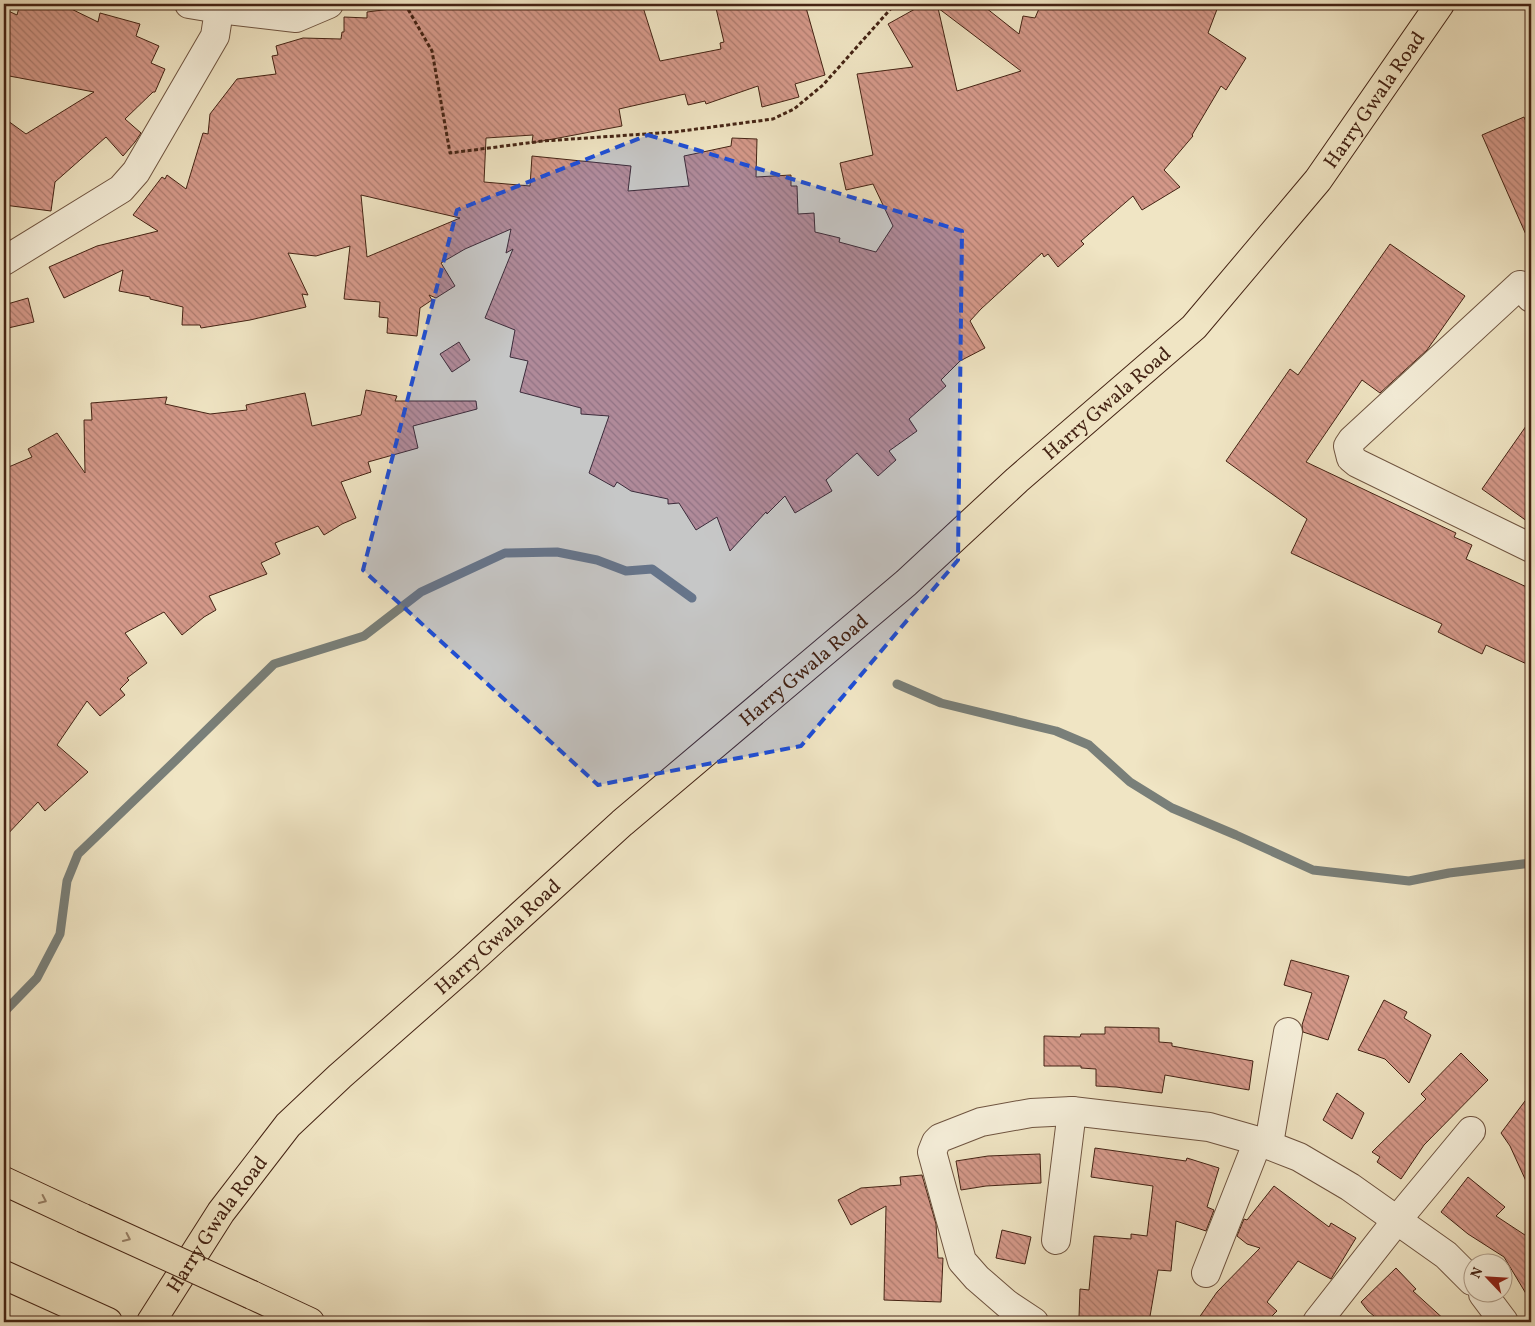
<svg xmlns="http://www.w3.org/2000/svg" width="1535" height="1326" viewBox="0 0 1535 1326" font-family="Vollkorn,serif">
  <defs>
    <pattern id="building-back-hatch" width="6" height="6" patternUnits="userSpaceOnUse" patternTransform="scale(1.25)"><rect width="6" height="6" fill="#d5998a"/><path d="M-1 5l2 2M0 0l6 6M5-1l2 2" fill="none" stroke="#ae7c70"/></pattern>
  </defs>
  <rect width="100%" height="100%" fill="#f0e5c4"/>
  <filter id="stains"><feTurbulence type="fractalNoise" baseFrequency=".004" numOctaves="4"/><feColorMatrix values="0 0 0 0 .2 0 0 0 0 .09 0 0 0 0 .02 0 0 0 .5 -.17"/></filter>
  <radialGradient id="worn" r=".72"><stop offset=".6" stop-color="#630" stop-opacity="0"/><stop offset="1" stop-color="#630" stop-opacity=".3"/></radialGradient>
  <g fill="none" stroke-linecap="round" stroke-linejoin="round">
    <g stroke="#797f79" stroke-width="9">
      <polyline points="897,684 941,703 1056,731 1089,745 1130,782 1172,808 1236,835 1313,870 1409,881 1449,873 1531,863"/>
      <polyline points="4,1012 37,978 60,934 67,881 78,854 177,759 274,664 364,636 421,592 505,553 557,552 597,560 626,571 652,569 692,598"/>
    </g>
  </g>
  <g fill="url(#building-back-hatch)" stroke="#442314" fill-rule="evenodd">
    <polygon points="20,4 61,4 98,22 100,13 140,24 136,36 159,46 151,63 165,69 155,92 153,92 125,119 141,133 135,142 123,156 106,137 55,182 51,211 4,205 4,118 26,134 94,92 4,75 4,9 17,15"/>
    <path d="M 422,4 L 642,4 L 660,61 L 721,49 L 720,43 L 724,42 L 715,4 L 805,4 L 825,75 L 795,84 L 799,97 L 762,107 L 758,86 L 706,104 L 705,101 L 688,105 L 685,94 L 619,109 L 622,126 L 532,143 L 533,135 L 486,138 L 484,182 L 530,186 L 532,156 L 631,166 L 628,191 L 689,186 L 684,156 L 731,146 L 732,138 L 757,139 L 756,177 L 791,175 L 791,186 L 797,186 L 798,214 L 814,213 L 815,232 L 840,238 L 839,242 L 876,252 L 893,226 L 873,184 L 846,190 L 840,163 L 873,155 L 857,74 L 913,67 L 888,24 L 924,4 L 981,4 L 1019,34 L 1023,16 L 1035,18 L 1041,4 L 1219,4 L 1208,33 L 1246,58 L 1226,90 L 1221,86 L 1192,135 L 1193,136 L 1164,170 L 1180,187 L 1142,210 L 1133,196 L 1081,241 L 1084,244 L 1058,267 L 1048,254 L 1044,257 L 1042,253 L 981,309 L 970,321 L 985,348 L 960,361 L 941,380 L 946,386 L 909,419 L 917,431 L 889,451 L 896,460 L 878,476 L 857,453 L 826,480 L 832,491 L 795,513 L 785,496 L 767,514 L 766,512 L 730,551 L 717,517 L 696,530 L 679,503 L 668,504 L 668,499 L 631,491 L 617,482 L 614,487 L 589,473 L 609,416 L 581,414 L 581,408 L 520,392 L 528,361 L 510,357 L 515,330 L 485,318 L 513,249 L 506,253 L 511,229 L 465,249 L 441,263 L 455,286 L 436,298 L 429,295 L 432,300 L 420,308 L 417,336 L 387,333 L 388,318 L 379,317 L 380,302 L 344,299 L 350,246 L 316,256 L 288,253 L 308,295 L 302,294 L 306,307 L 250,320 L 201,328 L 200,325 L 182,325 L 183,307 L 150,299 L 150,297 L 119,291 L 123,270 L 64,298 L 49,267 L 97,246 L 158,231 L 133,215 L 162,177 L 165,179 L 167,175 L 186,189 L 203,133 L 208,134 L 210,114 L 237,79 L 276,74 L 272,56 L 278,55 L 276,46 L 303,38 L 341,39 L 342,32 L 344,32 L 344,17 L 367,18 L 367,12 L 422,5 ZM 938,8 L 1021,71 L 957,91 ZM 361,195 L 460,218 L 367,257 Z"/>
    <polygon points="1524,117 1531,134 1531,246 1482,135"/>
    <polygon points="1390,244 1465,296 1427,350 1380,393 1362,380 1306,462 1456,533 1454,537 1472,545 1466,559 1531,589 1531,666 1486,645 1482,654 1438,632 1442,624 1291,553 1307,519 1226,461 1290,369 1298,375"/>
    <polygon points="28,298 34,322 4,329 4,305"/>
    <polygon points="459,342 470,360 452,372 440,354"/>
    <polygon points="366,390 397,396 395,401 476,401 477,409 413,426 418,448 368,462 371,472 341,482 356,518 342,524 324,535 318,526 275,543 280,554 261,563 267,574 209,596 216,610 204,617 182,635 164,612 125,633 147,663 127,678 129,680 120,689 125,695 100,716 87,701 57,745 88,772 45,811 38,802 4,838 4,469 32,457 28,449 57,433 85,473 84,420 92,420 91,403 167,397 165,404 210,414 247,410 246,405 305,393 312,426 361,415"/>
    <polygon points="1531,419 1531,524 1482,489"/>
    <polygon points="1291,960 1349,976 1328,1040 1303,1032 1302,1025 1312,993 1284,985"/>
    <polygon points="1384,1000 1407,1012 1404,1018 1431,1035 1409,1083 1385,1059 1358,1050"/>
    <polygon points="1105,1027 1159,1028 1159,1042 1172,1043 1172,1046 1253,1061 1249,1090 1165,1075 1162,1093 1116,1087 1096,1086 1096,1069 1081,1068 1081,1066 1044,1066 1044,1036 1080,1037 1081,1034 1105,1034"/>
    <polygon points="1461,1053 1488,1080 1424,1145 1401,1179 1377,1162 1380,1157 1372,1152 1426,1099 1421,1094"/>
    <polygon points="1337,1093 1364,1113 1352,1139 1323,1120"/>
    <polygon points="1531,1093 1531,1192 1510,1146 1501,1133"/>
    <polygon points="1095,1148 1186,1161 1187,1158 1219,1168 1207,1207 1214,1210 1206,1231 1176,1221 1171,1271 1158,1270 1149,1322 1129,1322 1102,1318 1079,1317 1080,1289 1089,1290 1094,1236 1131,1239 1131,1234 1147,1236 1153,1186 1091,1177"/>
    <polygon points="1040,1154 1041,1183 986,1186 961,1190 956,1161 988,1156"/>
    <polygon points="922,1175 936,1224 938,1258 943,1258 941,1302 884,1300 886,1206 851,1225 838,1200 861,1188 901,1185 900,1177"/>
    <polygon points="1468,1177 1505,1207 1496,1216 1531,1239 1531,1302 1504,1257 1468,1234 1441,1212"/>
    <polygon points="1274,1186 1329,1227 1331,1223 1356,1238 1331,1279 1298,1261 1267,1302 1277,1311 1266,1322 1196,1322 1217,1292 1260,1248 1247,1244 1237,1236 1244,1219 1247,1220"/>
    <polygon points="1002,1230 1031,1237 1025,1264 996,1258"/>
    <polygon points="1396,1268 1416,1289 1413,1291 1447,1322 1381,1322 1368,1311 1361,1302"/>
  </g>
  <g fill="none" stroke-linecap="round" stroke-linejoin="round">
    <g stroke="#6f5440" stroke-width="30">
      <g id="minor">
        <polyline points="189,4 219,9 296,18 329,4"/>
        <polyline points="4,261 121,189 136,172 215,36 220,4"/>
        <polyline points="1531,298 1520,285 1352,440 1348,446 1351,458 1357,463 1531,548"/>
        <polyline points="1269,1144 1288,1032"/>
        <polyline points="1056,1240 1072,1111"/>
        <polyline points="1206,1273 1258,1141"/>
        <polyline points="1483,1294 1504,1322"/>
        <polyline points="1034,1322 1007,1304 977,1278 962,1261 932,1152 936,1142 940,1138 981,1122 1031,1113 1072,1111 1209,1127 1258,1141 1299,1157 1350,1187 1446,1255 1472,1281"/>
        <polyline points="1317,1322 1397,1220 1471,1131"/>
      </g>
    </g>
    <g stroke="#442314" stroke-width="30">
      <g id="major">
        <path id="s1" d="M 151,1322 L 221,1212 L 288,1125 L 340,1076 L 464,967 L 622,823 L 906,583 L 1017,480 L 1194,327 L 1318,180 L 1440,4"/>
      </g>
    </g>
    <g stroke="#442314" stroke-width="30">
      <g id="highway">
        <polyline points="4,1181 83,1218"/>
        <polyline points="4,1275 108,1322"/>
        <polyline points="252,1295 310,1322"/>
      </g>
    </g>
    <polyline stroke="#442314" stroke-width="3" stroke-dasharray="4 2.5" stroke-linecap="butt" points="405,4 432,51 450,153 543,141 674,132 773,119 794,109 823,85 895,4"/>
    <use href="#minor" stroke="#f5eed9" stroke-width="28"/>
    <use href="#major" stroke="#f0e5c4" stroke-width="28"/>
    <use href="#highway" stroke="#f0e5c4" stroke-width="28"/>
    <g stroke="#442314" stroke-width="30" stroke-linecap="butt">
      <polyline id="highway-bridge" points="83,1218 252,1295"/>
    </g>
    <use href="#highway-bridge" stroke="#f0e5c4" stroke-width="28"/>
  </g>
  <defs><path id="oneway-chevron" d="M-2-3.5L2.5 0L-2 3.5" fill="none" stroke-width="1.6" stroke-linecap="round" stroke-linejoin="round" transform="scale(1.25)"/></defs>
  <g stroke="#9a846c">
    <use href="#oneway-chevron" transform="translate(43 1200) rotate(25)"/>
    <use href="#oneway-chevron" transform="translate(127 1238) rotate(25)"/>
  </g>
  <path fill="#1d4ed8" fill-opacity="0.2" stroke="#1d4ed8" stroke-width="4" stroke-dasharray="10 6" stroke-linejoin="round" d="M 648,135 L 962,231 L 958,560 L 801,746 L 598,785 L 363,570 L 457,210 Z"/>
  <g text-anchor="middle" stroke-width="5" stroke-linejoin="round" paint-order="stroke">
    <g font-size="20" fill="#442314" stroke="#f5eed9">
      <text dy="7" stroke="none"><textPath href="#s1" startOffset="1738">Harry Gwala Road</textPath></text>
      <text dy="7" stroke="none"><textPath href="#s1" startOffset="1332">Harry Gwala Road</textPath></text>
      <text dy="7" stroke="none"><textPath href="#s1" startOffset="928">Harry Gwala Road</textPath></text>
      <text dy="7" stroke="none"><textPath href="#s1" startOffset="522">Harry Gwala Road</textPath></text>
      <text dy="7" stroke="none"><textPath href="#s1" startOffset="118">Harry Gwala Road</textPath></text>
    </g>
  </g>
  <rect width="1535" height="1326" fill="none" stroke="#f0e5c4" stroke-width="20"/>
  <rect x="5" y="5" width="1525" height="1316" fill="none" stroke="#442314" stroke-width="2.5"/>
  <rect x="10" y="10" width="1515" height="1306" fill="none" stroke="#442314"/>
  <g transform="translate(1488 1278) rotate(295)"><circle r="24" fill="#f5eed9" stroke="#ae9d8a"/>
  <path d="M0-4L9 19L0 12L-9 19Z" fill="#8f2418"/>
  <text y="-8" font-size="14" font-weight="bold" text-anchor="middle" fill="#442314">N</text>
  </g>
  <rect width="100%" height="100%" filter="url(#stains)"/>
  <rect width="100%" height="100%" fill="url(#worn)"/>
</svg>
